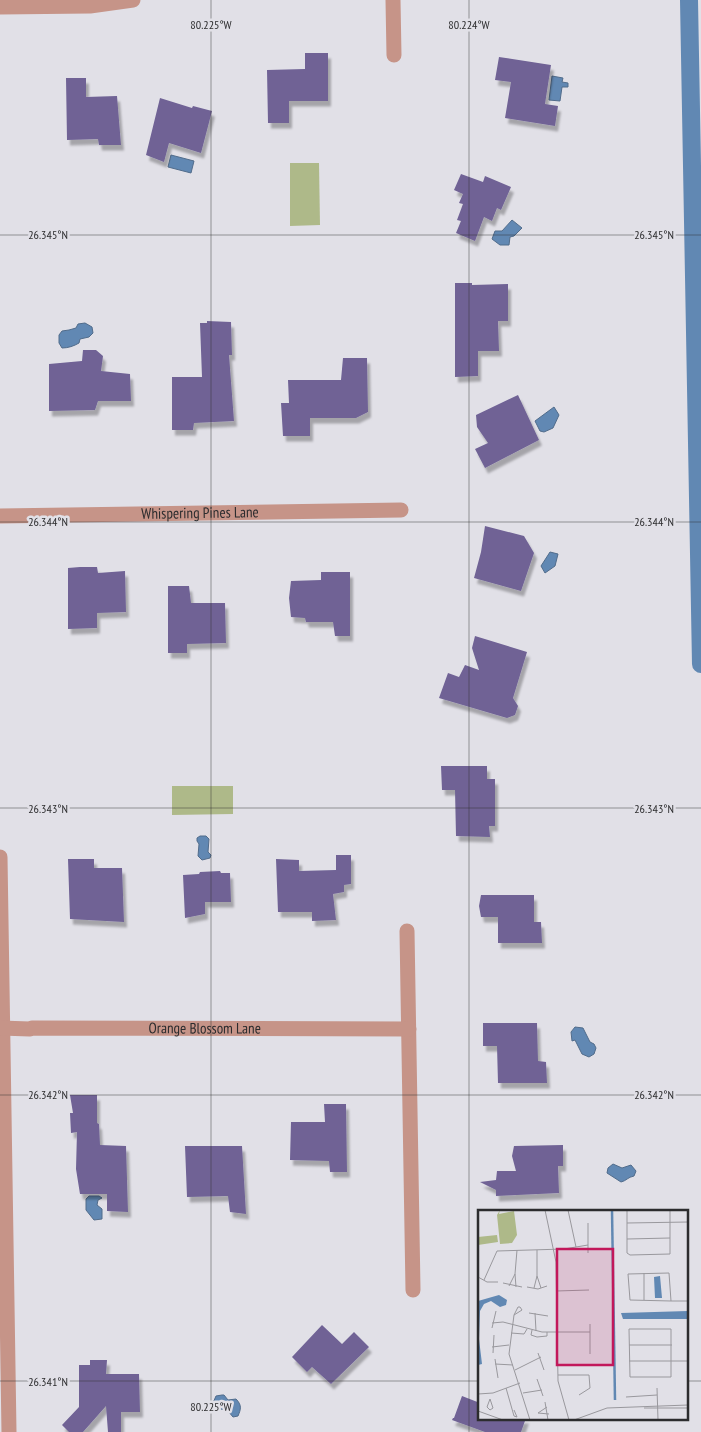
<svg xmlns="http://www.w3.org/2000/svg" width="701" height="1432" viewBox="0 0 701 1432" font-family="'PT Sans Narrow',sans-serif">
  <defs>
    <filter id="shadow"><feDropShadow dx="3" dy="5.5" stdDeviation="1" flood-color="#0004"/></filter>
  </defs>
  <rect width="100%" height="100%" fill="#e1e0e7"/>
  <g fill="#aeb989">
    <polygon points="290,163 319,163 320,225 290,226"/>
    <polygon points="172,786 233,786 233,814 172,815"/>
  </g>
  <g fill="#6188b3" stroke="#516c8b">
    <polygon points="552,76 563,78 562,82 568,83 568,87 562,87 560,101 549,100"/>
    <polygon points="171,155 194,161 191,173 168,167"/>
    <polygon points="512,220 522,228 514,236 510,237 509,245 500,245 492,239 495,231 502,231"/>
    <path d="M 85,323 L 92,327 L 93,333 L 89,337 L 80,339 L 79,343 C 74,346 68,348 62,348 L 59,343 L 59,335 L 62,331 L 69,330 L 76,328 L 78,324 Z"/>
    <polygon points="554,407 559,415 553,428 544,432 540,431 535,421"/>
    <polygon points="550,552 558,554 555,566 545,573 541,566"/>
    <polygon points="200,836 206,836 209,839 208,852 211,855 210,858 202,860 198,856 199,844 197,841 197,838"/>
    <polygon points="575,1027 583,1028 590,1042 594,1044 596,1048 594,1054 589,1057 582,1054 575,1040 572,1041 571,1032"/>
    <path d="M 613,1164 L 622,1168 L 631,1165 L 636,1171 L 634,1176 C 628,1177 626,1181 621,1182 L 607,1173 L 608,1168 Z"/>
    <polygon points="89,1196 99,1196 102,1198 98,1200 97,1205 102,1209 102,1219 94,1220 86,1210 86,1199"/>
    <path d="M 222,1395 L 224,1395 L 228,1400 L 236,1399 C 242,1405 241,1409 238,1416 L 233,1417 L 228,1411 L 214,1407 L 213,1403 L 216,1396 Z"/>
  </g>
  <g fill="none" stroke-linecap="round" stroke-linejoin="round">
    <polyline stroke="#6188b3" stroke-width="18" points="689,0 701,664"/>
  </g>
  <g fill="#6f6295" filter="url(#shadow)">
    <polygon points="305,53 328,53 328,101 289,101 289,123 268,123 267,70 305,69"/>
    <polygon points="499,57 551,65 545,104 558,106 555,126 505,118 511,82 495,80"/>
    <polygon points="66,78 86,78 86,97 117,96 121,145 99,145 98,139 67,140"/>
    <polygon points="160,98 192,108 193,106 212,111 201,153 169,143 164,162 146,155"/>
    <polygon points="461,174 483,182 485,176 511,187 501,210 497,208 492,221 484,217 475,241 456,233 461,221 457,220 463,204 459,203 463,194 454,190"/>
    <polygon points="455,283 472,283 472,285 508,284 508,321 498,321 499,351 478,351 478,376 455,377"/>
    <polygon points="207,321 231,322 232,355 229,355 234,421 194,423 193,430 172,430 172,377 202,377 200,323 207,323"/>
    <polygon points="83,350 96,350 103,356 101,371 130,374 131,401 98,401 95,410 49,411 49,364 82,361"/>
    <polygon points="343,358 367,358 368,412 356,418 310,418 310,436 283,436 281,403 289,403 288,380 341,380"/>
    <polygon points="518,395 539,440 485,468 475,449 488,443 477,427 476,415"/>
    <polygon points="485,526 524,536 534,553 521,591 474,578 481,552"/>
    <polygon points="80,567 97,567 98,573 125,571 126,612 97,613 97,628 68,629 68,568"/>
    <polygon points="321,572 350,572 350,636 335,636 333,622 306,622 305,618 291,617 289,598 291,581 321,580"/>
    <polygon points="168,586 189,586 191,603 225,603 226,643 187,644 187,653 168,653"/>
    <polygon points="475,636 527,652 513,698 518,706 515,715 507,718 439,698 448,673 459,677 465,665 479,670 472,648"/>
    <polygon points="441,766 487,766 487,779 495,779 495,826 489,826 490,837 456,836 455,790 442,790"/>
    <polygon points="336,855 351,855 351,884 344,885 344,892 333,894 336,920 312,921 312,912 278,912 276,859 299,860 299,871 336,870"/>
    <polygon points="68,859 94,859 94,868 122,868 124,922 70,919"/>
    <polygon points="220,871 221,873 230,873 231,902 205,902 205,914 185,918 183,875 199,874 200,872"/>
    <polygon points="481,895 534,895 534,922 541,922 542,943 498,943 498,917 481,917 479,906"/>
    <polygon points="483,1023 537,1023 538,1061 546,1062 547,1083 498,1083 497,1046 483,1046"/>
    <polygon points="70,1095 97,1095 97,1123 99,1124 100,1145 126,1146 128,1212 107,1211 107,1194 80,1194 76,1169 77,1132 71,1133 70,1113 73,1113"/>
    <polygon points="324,1104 346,1104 347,1172 330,1172 329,1161 290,1160 291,1122 325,1122"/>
    <polygon points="563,1145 563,1166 558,1166 559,1193 496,1196 496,1190 480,1182 496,1180 497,1171 516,1171 512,1156 514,1146"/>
    <polygon points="185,1146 242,1146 246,1214 230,1212 228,1196 187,1197"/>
    <polygon points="322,1325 342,1344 354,1332 369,1347 331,1384 312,1367 307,1372 292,1357"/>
    <polygon points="90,1360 107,1360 106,1374 139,1374 140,1412 121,1412 121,1432 108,1432 106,1406 83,1432 69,1432 62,1425 79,1407 79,1365 90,1365"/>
    <polygon points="462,1396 480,1403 480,1418 526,1418 521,1432 485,1432 452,1420 453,1418 454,1418"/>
  </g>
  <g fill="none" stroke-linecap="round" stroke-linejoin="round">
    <g stroke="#c69488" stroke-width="15">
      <polyline points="393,0 394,55"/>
      <polyline points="0,7 90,6 133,0"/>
      <path id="s1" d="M 0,516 L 401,510"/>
      <polyline points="0,857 9,1432"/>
      <polyline points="407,931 413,1290"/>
      <path id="s2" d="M 0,1028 L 30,1029 L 32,1028 L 409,1029"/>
    </g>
  </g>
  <path fill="none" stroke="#2c2c2e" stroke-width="1" stroke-opacity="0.45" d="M 211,0 L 211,1432M 469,0 L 469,1432M 0,235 L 701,235M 0,522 L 701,522M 0,808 L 701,808M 0,1095 L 701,1095M 0,1381 L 480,1381M 687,1381 L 701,1381"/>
  <g text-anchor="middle" stroke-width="5" stroke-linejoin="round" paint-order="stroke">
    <g font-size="15" fill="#2c2c2e" stroke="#e1e0e7">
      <text dy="5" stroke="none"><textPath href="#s1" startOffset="200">Whispering Pines Lane</textPath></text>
      <text dy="5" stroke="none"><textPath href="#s2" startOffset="205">Orange Blossom Lane</textPath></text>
    </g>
  </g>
  <g transform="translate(478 1210)">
    <rect width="210" height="210" fill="#e1e0e7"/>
    <path d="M 22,0 L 21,4 L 36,1 L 39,25 L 34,33 L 22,34 L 19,5 ZM 19,25 L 20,32 L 0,35 L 0,27 Z" fill="#aeb989"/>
    <path d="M 182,66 L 184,88 L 177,88 L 176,67 ZM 21,85 L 29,90 L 28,95 L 22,97 L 13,91 L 6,94 L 2,101 L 1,129 L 4,154 L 0,155 L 0,91 ZM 210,101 L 210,109 L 145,109 L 143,103 Z" fill="#6188b3"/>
    <path fill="none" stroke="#6188b3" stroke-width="2.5" d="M 134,0 L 137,190"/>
    <path fill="none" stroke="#99989d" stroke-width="1" d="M 67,0 L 78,52 L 80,171 L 91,210M 90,0 L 98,37M 149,0 L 149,43 L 152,45 L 192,44 L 192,0M 110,13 L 110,43M 149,13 L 210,12M 149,29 L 192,28M 59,40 L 59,66M 166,63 L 166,90M 37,64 L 39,40M 0,67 L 9,72 L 20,72M 6,70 L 19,41 L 86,39 L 110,35M 25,73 L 44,77M 31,76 L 37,64 L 38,77M 49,77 L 60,79 L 69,76M 56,78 L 59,66 L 63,78M 78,81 L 111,80M 193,91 L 191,63 L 150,64 L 152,90 L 193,91 L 210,91M 42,97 L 44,100 L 36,105 L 40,97 ZM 51,103 L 70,106M 57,103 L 58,121M 36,105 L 31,144 L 52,210M 14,113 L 25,112 L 64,122 L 112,122M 112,114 L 112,144M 14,118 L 18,101M 151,119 L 193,119 L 193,167 L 152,167 ZM 54,120 L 53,125 L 59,127 L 69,126 L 69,122M 33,123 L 46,124 L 49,119M 151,135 L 194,135M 14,137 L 31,135M 15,143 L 16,125M 60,143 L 66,160M 17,149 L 20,168M 151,151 L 210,151M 17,154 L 35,155M 37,160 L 63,147M 80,165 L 111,165 L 112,178 L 101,185M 59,169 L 65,186M 28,178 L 36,206 L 39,207 L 36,200M 179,178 L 180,210M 45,183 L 64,180M 0,184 L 15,183 L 42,173M 148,187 L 179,185M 12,189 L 15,198 L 12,200 L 9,197 ZM 67,192 L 70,210M 69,197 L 60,203 L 71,204M 166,198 L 210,198M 0,201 L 25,210M 96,210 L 129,198 L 210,195"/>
    <path fill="#c2185b" fill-opacity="0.15" stroke="#c2185b" stroke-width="2.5" d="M 79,39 L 135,39 L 135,155 L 79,155 Z"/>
    <rect width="210" height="210" fill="none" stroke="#2c2c2e" stroke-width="2.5"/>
  </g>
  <g font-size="12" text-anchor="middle" fill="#2c2c2e" stroke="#e1e0e7" stroke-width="5" stroke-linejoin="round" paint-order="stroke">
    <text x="211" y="29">80.225°W</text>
    <text x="469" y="29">80.224°W</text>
    <text x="48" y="239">26.345°N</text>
    <text x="654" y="239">26.345°N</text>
    <text x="48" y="526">26.344°N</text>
    <text x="654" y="526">26.344°N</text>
    <text x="48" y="813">26.343°N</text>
    <text x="654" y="813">26.343°N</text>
    <text x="48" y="1099">26.342°N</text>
    <text x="654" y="1099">26.342°N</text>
    <text x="48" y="1386">26.341°N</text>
    <text x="211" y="1411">80.225°W</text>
  </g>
</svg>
